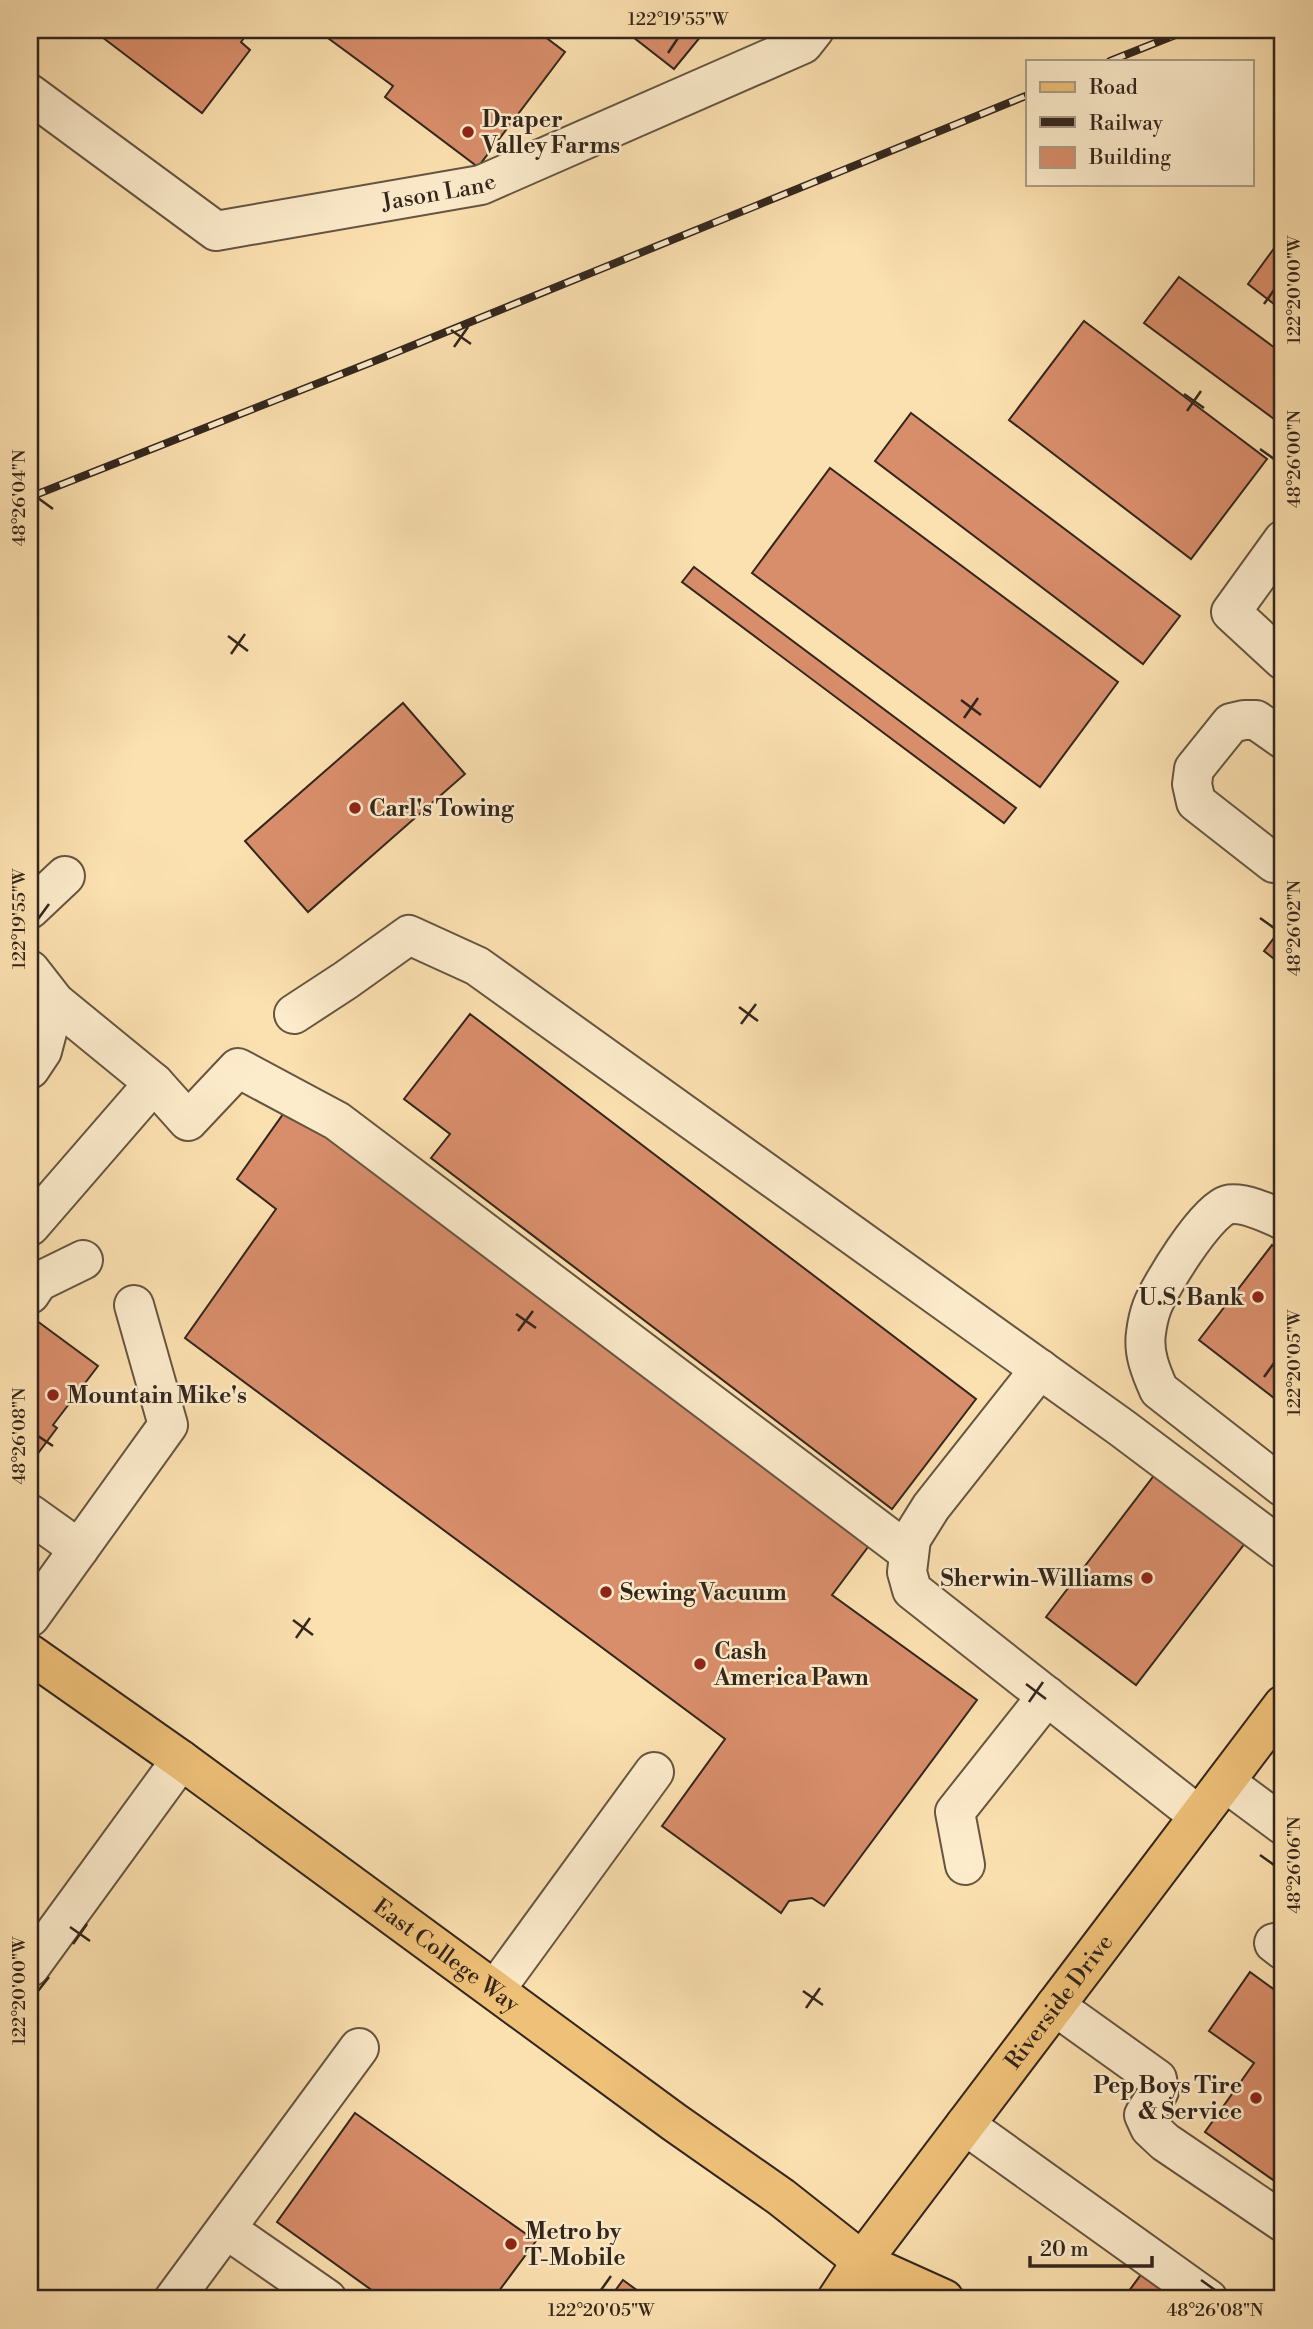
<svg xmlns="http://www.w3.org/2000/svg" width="1313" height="2329" viewBox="0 0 1313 2329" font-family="'Libre Bodoni',serif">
  <rect width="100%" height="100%" fill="#fce1b0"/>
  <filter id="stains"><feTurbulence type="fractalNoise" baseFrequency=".00286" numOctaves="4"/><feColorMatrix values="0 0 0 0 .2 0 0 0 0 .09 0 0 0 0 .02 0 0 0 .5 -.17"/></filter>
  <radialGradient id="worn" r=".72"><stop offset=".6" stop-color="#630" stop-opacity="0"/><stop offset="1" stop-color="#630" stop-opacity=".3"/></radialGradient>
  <g fill="#d98e6b" stroke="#33261d" stroke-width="2">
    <polygon points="95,30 250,30 241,42 250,50 202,113 94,31"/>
    <polygon points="317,30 536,30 565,52 478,167 385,97 393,86"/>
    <polygon points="624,30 706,30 674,69"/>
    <polygon points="1283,236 1283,311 1248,284"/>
    <polygon points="1179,277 1283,354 1282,425 1144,323"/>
    <polygon points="1084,321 1267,459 1191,559 1009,420"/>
    <polygon points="911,413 1180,616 1143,664 875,461"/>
    <polygon points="830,468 1118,682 1040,787 752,573"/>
    <polygon points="694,567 1016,808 1004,823 682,582"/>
    <polygon points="403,703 465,774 308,912 245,841"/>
    <polygon points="1283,926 1283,966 1264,951"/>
    <polygon points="470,1014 976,1399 892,1509 431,1158 450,1134 404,1099"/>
    <polygon points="291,1103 874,1539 832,1595 977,1700 824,1906 812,1898 789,1901 781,1913 662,1826 725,1739 185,1338 276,1209 237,1179"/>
    <polygon points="1272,1245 1283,1254 1283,1405 1199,1340"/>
    <polygon points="33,1318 98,1366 53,1425 57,1428 30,1464 30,1322"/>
    <polygon points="1159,1469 1249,1538 1136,1685 1046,1617"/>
    <polygon points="1250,1972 1283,1996 1283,2187 1205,2132 1254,2063 1209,2031"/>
    <polygon points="355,2113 536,2241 493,2299 384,2299 277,2222"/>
    <polygon points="1148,2265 1195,2299 1123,2299"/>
    <polygon points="623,2280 649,2299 609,2299"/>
  </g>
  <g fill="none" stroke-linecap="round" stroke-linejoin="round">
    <g stroke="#655542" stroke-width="42">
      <g id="minor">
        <path id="s1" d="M 30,94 L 216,231 L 481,185 L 803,44 L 814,30"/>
        <polyline points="1283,540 1231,612 1283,660"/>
        <polyline points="1283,739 1256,720 1244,720 1231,723 1194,769 1192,784 1196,802 1274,863 1283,863"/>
        <polyline points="30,909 65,876"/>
        <polyline points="30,970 55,1002 154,1083 188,1121 238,1068 337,1121 909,1553"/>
        <polyline points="294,1014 346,980 409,935 477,966 1122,1428 1283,1549"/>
        <polyline points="30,1069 42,1051 55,1002"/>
        <path d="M 1283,1220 C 1270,1214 1242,1201 1227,1205 C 1206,1211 1160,1286 1152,1307 C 1149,1315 1147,1325 1146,1333 C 1143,1353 1151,1372 1159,1390 L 1283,1487"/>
        <polyline points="30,1226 154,1083"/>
        <polyline points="30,1294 38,1282 83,1260"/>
        <polyline points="1040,1369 931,1507 911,1539 907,1572 912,1590 1199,1816"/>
        <polyline points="30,1514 79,1549"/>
        <polyline points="30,1617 168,1425 134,1305"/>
        <polyline points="1225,1782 1283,1825"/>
        <polyline points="965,1865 955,1812 1047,1696"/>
        <polyline points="1274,1943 1283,1950"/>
        <polyline points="30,1967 181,1760"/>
        <polyline points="495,1990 654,1772"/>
        <polyline points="1055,2006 1157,2079 1159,2091 1144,2115 1150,2128 1165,2142 1283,2222"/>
        <polyline points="965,2125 1208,2299"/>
        <polyline points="226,2229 327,2299"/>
        <polyline points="174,2299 359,2048"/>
      </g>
    </g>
    <g stroke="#33261d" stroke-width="42">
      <g id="major">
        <path id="s2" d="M 30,1654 L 181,1760 L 674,2122 L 781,2197 L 862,2261 L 896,2299"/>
        <polyline points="873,2267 944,2299"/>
        <path id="s3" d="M 837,2299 L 862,2261 L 1283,1705"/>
      </g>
    </g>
    <use href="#minor" stroke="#fdeccc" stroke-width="38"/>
    <use href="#major" stroke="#eec078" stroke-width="38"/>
    <g stroke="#33261d" stroke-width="8">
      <g id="rail">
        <polyline points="1110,61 1188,30"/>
        <polyline points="30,497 377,360 1028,95"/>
      </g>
    </g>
    <use href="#rail" stroke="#fdeccc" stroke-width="5" stroke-dasharray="16" stroke-linecap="butt"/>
  </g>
  <path fill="none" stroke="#33261d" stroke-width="2.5" d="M 668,53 L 678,38M 1264,304 L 1274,290M 451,330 L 471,344M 454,347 L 468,327M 1184,394 L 1204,408M 1187,411 L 1201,391M 1260,449 L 1274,459M 38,498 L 53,509M 228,636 L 248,651M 231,654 L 245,634M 961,700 L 981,715M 964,718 L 978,698M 1260,918 L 1274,928M 38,919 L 49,904M 739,1007 L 758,1021M 741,1024 L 756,1004M 516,1314 L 536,1328M 518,1331 L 533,1311M 1264,1377 L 1274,1363M 38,1436 L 53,1446M 293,1620 L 313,1635M 296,1638 L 310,1618M 1026,1684 L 1046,1699M 1029,1702 L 1043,1682M 1260,1855 L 1274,1865M 70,1927 L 90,1941M 73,1944 L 87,1924M 38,1991 L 49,1977M 803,1991 L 823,2005M 806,2008 L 820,1988M 1201,2280 L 1215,2290M 601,2290 L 611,2276"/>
  <g fill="#8f2418" stroke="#fdeccc" stroke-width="2.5">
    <circle cx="468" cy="132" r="7"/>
    <circle cx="355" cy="808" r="7"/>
    <circle cx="1258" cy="1297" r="7"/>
    <circle cx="53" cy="1395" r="7"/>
    <circle cx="1147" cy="1578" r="7"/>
    <circle cx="606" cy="1592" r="7"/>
    <circle cx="700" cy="1664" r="7"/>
    <circle cx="1256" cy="2098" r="7"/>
    <circle cx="511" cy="2244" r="7"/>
  </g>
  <g text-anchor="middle" stroke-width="5" stroke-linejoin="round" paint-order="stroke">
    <g font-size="23" font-weight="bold" fill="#33261d" stroke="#fdeccc" text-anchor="start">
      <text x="482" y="127">Draper<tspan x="482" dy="26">Valley Farms</tspan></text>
      <text x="369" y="816">Carl's Towing</text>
      <text x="1244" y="1305" text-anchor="end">U.S. Bank</text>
      <text x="67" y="1403">Mountain Mike's</text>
      <text x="1133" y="1586" text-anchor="end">Sherwin-Williams</text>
      <text x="620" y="1600">Sewing Vacuum</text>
      <text x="714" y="1659">Cash<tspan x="714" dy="26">America Pawn</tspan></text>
      <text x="1242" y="2093" text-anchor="end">Pep Boys Tire<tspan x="1242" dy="26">&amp; Service</tspan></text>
      <text x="525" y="2239">Metro by<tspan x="525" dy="26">T-Mobile</tspan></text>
    </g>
    <g font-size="23" fill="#33261d" stroke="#fdeccc">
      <text dy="8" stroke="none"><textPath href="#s1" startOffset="457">Jason Lane</textPath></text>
      <text dy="8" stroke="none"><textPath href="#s2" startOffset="514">East College Way</textPath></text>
      <text dy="8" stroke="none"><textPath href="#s3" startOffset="371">Riverside Drive</textPath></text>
    </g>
  </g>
  <rect width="1313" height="2329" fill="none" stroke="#fce1b0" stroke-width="77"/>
  <rect x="1026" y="60" width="228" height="126" fill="#fdeccc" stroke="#ac9d86" stroke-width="2"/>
  <rect x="1040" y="82" width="35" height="10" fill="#eec078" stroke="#ac9d86" stroke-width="2"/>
  <text x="1089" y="94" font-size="21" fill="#33261d">Road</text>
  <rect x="1040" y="117" width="35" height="10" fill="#33261d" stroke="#ac9d86" stroke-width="2"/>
  <text x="1089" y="130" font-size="21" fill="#33261d">Railway</text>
  <rect x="1040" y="147" width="35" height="21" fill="#d98e6b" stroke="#ac9d86" stroke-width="2"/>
  <text x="1089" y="164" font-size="21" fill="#33261d">Building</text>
  <path d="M1030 2256v10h122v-10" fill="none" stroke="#33261d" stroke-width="3.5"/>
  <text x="1040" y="2256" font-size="21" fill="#33261d" stroke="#fdeccc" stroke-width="5" paint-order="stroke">20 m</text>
  <rect x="38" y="38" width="1236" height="2252" fill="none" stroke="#33261d" stroke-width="2.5"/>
  <g font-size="18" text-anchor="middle" fill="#33261d">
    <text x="678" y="25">122°19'55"W</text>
    <text transform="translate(1294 290) rotate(-90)" y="6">122°20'00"W</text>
    <text transform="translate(1294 459) rotate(-90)" y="6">48°26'00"N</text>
    <text transform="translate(19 498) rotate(-90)" y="6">48°26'04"N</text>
    <text transform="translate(19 919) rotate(-90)" y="6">122°19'55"W</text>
    <text transform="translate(1294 928) rotate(-90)" y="6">48°26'02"N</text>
    <text transform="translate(1294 1363) rotate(-90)" y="6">122°20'05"W</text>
    <text transform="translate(19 1436) rotate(-90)" y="6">48°26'08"N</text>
    <text transform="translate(1294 1865) rotate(-90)" y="6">48°26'06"N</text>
    <text transform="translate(19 1991) rotate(-90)" y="6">122°20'00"W</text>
    <text x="601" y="2316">122°20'05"W</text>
    <text x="1215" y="2316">48°26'08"N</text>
  </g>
  <rect width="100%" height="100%" filter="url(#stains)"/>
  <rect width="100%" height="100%" fill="url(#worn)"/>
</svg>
